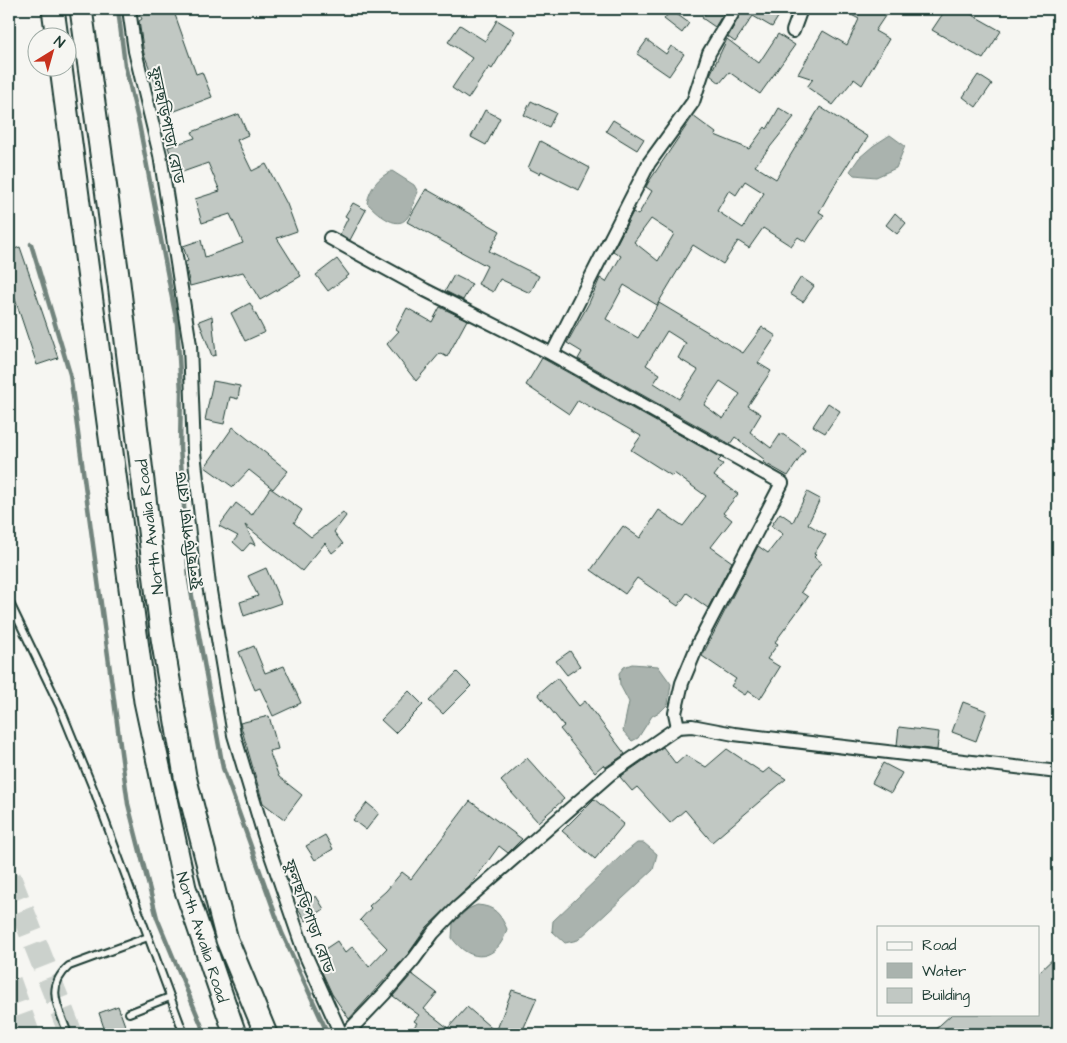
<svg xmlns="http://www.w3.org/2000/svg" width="1067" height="1043" viewBox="0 0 1067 1043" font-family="'Architects Daughter','Noto Sans Bengali',sans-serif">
  <rect width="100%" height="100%" fill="#f6f6f2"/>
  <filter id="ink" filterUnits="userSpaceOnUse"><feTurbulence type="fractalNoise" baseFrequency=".02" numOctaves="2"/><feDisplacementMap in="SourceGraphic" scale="10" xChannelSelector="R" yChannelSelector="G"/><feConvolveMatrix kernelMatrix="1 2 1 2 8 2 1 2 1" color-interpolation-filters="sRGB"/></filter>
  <g filter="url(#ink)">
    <g fill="#aab3ae" stroke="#72847d">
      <polygon points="890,135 905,146 896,168 876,177 854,175 850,171 859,158 873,146"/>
      <path d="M 392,171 L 414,185 L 418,192 C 414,200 412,212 407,218 C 396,232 375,211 367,203 C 370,188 378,177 392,171 Z"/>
      <polygon points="632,664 658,666 671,684 668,704 661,711 652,716 638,738 632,741 623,731 629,702 620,685 619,673 624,667"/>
      <polygon points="637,843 644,843 657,854 653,870 578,940 565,943 552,931 553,921 622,855"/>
      <path d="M 477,905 C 495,906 500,914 507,929 C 498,961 471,965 452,938 L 453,923 L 468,909 Z"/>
    </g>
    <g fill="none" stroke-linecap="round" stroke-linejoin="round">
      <g stroke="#72847d" stroke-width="4.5">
        <polyline points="118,9 125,65 139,124 177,324 181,391 180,447 189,580 223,768 282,933 328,1034"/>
        <polyline points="31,244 70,374 128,804 157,918 205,1034"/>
      </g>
    </g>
    <g fill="#c1c8c3" stroke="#1f3d34" fill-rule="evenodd">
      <polygon points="137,9 173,9 196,74 202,72 212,97 167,114 144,54 139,21 142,19"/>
      <polygon points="708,9 726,9 715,27 702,18"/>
      <polygon points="743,9 771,9 780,14 772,27 753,16 735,42 728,37"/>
      <polygon points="840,9 881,9 887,13 875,31 889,39 862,85 854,79 833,105 807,87 813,79 798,74 823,31 847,45 859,19"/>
      <polygon points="946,9 962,9 1001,31 983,59 932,30"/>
      <polygon points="671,10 689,23 682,33 664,19"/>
      <polygon points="497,20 515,31 492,69 489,67 468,99 452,88 472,58 448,42 460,25 485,41"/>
      <polygon points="778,34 795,45 760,94 729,72 720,83 710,75 727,39 759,63"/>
      <polygon points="647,40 666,54 671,46 684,54 669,76 637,54"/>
      <polygon points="978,75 992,84 976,107 963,97"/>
      <polygon points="531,101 556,113 549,127 524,115"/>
      <path d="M 820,107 L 868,137 L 858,152 L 856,151 L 831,191 L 819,212 L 824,215 L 806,242 L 798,237 L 791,246 L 763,228 L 749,248 L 738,241 L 723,264 L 693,245 L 657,305 L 624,285 L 606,319 L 638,338 L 659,303 L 743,353 L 762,327 L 776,336 L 758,363 L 771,371 L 748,406 L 761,414 L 750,432 L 771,448 L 781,433 L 805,450 L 788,476 L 763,462 L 765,460 L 735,437 L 730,444 L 578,359 L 582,352 L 567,343 L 589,303 L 600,278 L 606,282 L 621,256 L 613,251 L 633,212 L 638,215 L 652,191 L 646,187 L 648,183 L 693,116 L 716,133 L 715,135 L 749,149 L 765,127 L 767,129 L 779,108 L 794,117 L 755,166 L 776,179 ZM 745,181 L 764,193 L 743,228 L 717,211 L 729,190 L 736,195 ZM 651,219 L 674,234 L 658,261 L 634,242 ZM 667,331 L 686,343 L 678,358 L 698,370 L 679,399 L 654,383 L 660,374 L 646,365 ZM 720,381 L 740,394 L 723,419 L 704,405 Z"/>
      <polygon points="485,110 500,118 486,145 471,137"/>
      <polygon points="239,114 248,135 237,140 252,171 266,164 287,204 297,231 277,238 301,276 260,300 243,272 190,286 185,262 188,261 183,246 201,240 205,257 243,243 230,214 202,223 195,199 220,191 208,163 177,174 168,147 195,138 192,132"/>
      <polygon points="613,120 644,139 637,150 606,131"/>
      <polygon points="540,141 590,168 579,190 541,171 540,174 528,168"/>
      <polygon points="426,189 500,231 489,251 539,276 530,293 500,279 493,292 478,284 487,266 407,222"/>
      <polygon points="353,203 366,210 350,240 340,234 348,218 345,216"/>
      <polygon points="895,213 906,223 897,234 886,225"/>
      <polygon points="20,247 58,358 37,365 9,281 9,251"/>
      <polygon points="337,259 349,275 328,291 316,275"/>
      <polygon points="454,275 472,284 463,300 445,291"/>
      <polygon points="801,277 814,286 803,302 790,294"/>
      <polygon points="250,303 265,332 245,341 231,313"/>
      <polygon points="440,307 467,320 447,357 440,353 416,381 387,344 399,331 396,329 407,308 432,322"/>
      <polygon points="212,316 216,355 212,356 199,321"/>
      <polygon points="542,358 721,458 718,461 723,464 714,476 738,494 723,513 732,520 711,547 732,562 708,608 687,593 678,606 637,578 625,594 591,570 623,526 640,538 659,510 683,526 706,496 674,473 672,476 631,450 641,436 578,400 569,414 526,385"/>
      <polygon points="213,381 240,386 238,399 230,397 224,424 205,420"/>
      <polygon points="828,403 840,411 825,433 813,426"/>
      <polygon points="233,427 288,471 273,489 249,470 233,487 205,467"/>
      <polygon points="270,488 302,510 294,523 311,537 343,512 346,516 334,532 343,544 332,553 325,543 302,571 245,525 255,545 250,543 243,551 233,542 238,536 219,526 236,503 252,515"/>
      <polygon points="807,492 820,499 808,524 826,535 814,554 816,555 814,557 821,563 801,592 808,597 775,642 778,644 767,659 780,667 760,699 748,691 745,695 731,686 736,679 702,656 758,546 768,553 783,534 771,526 780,513 793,522"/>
      <polygon points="266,568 281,603 244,616 240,602 258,596 248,576"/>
      <polygon points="254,646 265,673 284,666 301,703 273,716 260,688 255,690 239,652"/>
      <polygon points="570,651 580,666 567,675 556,661"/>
      <polygon points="457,672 471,686 443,714 429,701"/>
      <polygon points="557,678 579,706 585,701 625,754 606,767 603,765 595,772 560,729 564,726 538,694"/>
      <polygon points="409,691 423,705 395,733 381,720"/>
      <polygon points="963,702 987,711 976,741 952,732"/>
      <polygon points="269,716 278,749 269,751 279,777 302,795 284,819 263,803 240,723"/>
      <polygon points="899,727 939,732 937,750 897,745"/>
      <polygon points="663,747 676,764 686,755 706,767 727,749 763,773 769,768 786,779 712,842 685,810 670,823 637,787 632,791 620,777"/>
      <polygon points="527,758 564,799 538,822 501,781"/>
      <polygon points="883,763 902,773 891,793 872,783"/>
      <polygon points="594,799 624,824 595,859 562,831"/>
      <polygon points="470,801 522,839 508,853 499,846 470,886 427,927 408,954 349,1019 332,994 321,970 327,966 319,953 337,941 345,953 353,946 369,967 387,948 360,920 371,908 369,906 386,891 402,872 411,879"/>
      <polygon points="367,803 379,813 366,830 353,820"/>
      <polygon points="325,835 333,849 315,860 306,846"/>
      <polygon points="316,896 324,909 306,921 297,907"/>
      <polygon points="1058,954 1058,1029 1053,1034 930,1034 952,1014 1038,1014 1038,973"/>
      <polygon points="412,974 437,993 424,1009 448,1028 467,1007 496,1032 512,990 537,998 521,1034 409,1034 417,1023 414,1021 419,1015 393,996"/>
      <polygon points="118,1006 128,1034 106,1034 99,1013"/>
    </g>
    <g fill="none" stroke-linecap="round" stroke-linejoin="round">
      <g stroke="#cbd1cc" stroke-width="24" stroke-dasharray="24 12" stroke-linecap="butt">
        <polyline points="9,877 71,1034"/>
        <polyline points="9,981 28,1034"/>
      </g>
      <g stroke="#1f3d34" stroke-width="10">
        <g id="lane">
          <polyline points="9,601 60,707 95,793 184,1034"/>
          <polyline points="129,1013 170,997"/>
          <path d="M 68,1034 C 59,1008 44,988 69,966 L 148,937"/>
        </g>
      </g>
      <g stroke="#1f3d34" stroke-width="16">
        <g id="street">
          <polyline points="129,9 135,51 160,155 190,345 194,452 199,499 209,585 234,735 264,835 305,954 341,1034"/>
          <polyline points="793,31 801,9"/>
          <polyline points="330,238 425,290 552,354 782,483 699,642 682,683 675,713 678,727"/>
          <polyline points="552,354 649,163 693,102 709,53 735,9"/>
          <polyline points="346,1034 384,994 414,959 433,933 457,908 610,774 678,727 692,726 734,734 1058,772"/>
        </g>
      </g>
      <g stroke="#1f3d34" stroke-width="25">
        <g id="primary">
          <polyline points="53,9 57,38"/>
          <polyline points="81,9 119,283 162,638 185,776 227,940 266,1034"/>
          <polyline points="61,68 145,701 185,888 235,1034"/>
        </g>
      </g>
      <use href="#lane" stroke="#f6f6f2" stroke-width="6"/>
      <use href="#street" stroke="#f6f6f2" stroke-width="12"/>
      <use href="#primary" stroke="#f6f6f2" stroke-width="21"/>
    </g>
  </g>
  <g text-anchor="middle" stroke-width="4" stroke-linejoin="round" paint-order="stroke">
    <g font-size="16" fill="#1f3d34" stroke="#f6f6f2">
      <text transform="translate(168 125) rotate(78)" y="6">ফুলছড়িপাড়া রোড</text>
      <text transform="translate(149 527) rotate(-97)" y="6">North Awalia Road</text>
      <text transform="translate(187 531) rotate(-97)" y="6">ফুলছড়িপাড়া রোড</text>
      <text transform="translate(310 916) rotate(70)" y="6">ফুলছড়িপাড়া রোড</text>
      <text transform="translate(203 937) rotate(72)" y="6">North Awalia Road</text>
    </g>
  </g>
  <rect width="1067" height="1043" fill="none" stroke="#f6f6f2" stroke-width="30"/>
  <rect x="15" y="15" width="1037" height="1013" fill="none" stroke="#1f3d34" stroke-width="2" filter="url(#ink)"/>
  <rect x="877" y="926" width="162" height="90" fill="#f6f6f2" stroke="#a0aca6"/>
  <rect x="887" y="942" width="25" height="8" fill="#f6f6f2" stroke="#a0aca6"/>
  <text x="922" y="950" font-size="15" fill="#1f3d34">Road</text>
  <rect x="887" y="963" width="25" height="15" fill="#aab3ae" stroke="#a0aca6"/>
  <text x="922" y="976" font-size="15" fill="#1f3d34">Water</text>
  <rect x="887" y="988" width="25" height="15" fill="#c1c8c3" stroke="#a0aca6"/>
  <text x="922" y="1000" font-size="15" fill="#1f3d34">Building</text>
  <g transform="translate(52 52) rotate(37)"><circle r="24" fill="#f6f6f2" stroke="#a0aca6"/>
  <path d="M0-4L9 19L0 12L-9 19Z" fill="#c8321e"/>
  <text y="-8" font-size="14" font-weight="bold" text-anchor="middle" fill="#1f3d34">N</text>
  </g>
</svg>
